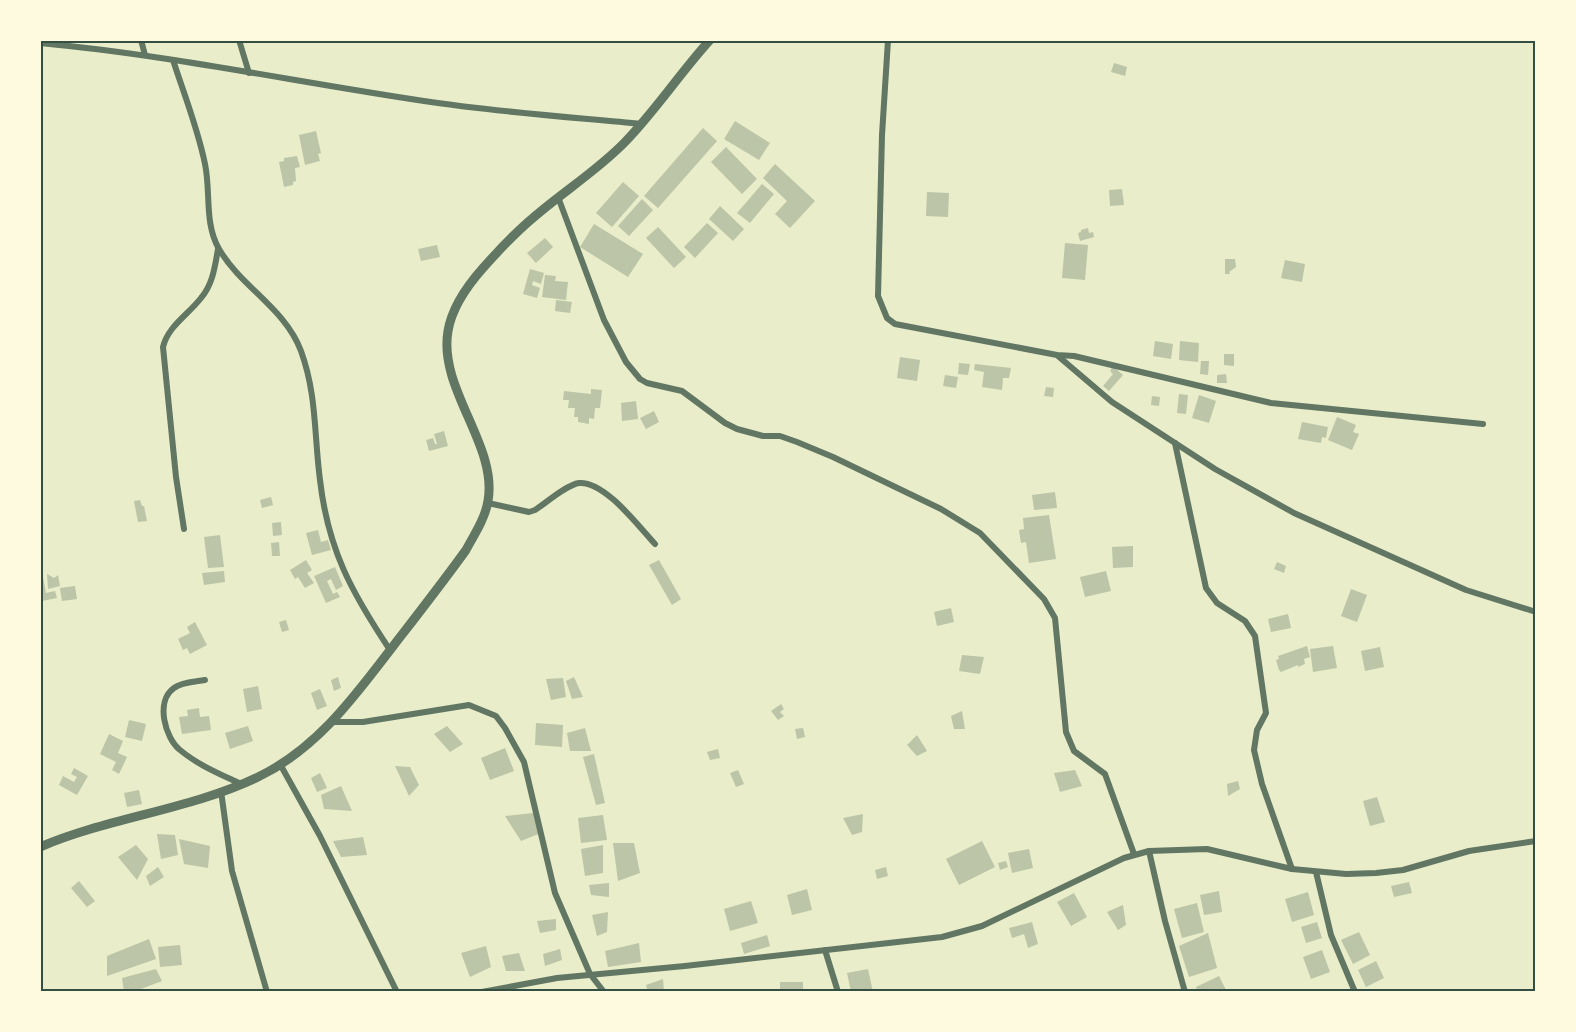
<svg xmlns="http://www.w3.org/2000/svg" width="1576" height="1032" viewBox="0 0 1576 1032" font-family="Barlow,sans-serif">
  <rect width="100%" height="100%" fill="#e9edc9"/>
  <g fill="#bcc5a7">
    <polygon points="1114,63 1127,67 1125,76 1111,72"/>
    <polygon points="735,121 770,143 759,160 724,139"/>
    <polygon points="703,128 717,141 658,208 644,196"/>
    <polygon points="316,131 321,153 318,154 320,161 305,165 299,135"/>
    <polygon points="726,147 757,179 742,194 711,162"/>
    <polygon points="297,156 300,167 295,168 296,181 293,182 293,185 284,187 279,162 284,161 284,158"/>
    <polygon points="775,164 815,201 790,228 775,214 787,201 763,178"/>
    <polygon points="623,182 639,196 612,227 596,213"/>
    <polygon points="762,184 774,194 750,223 737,213"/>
    <polygon points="1122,189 1124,205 1110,206 1109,190"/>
    <polygon points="927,192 949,193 948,217 926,216"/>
    <polygon points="642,199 653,210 629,236 618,226"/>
    <polygon points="720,206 744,229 733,241 709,219"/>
    <polygon points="707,223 718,233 695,258 684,247"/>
    <polygon points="594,224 643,254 628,277 580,247"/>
    <polygon points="658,227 686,257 674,268 646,238"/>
    <polygon points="1088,228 1089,233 1093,232 1094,237 1080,241 1078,233 1081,232 1081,230"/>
    <polygon points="545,238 553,247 536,263 527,253"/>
    <polygon points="1065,243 1088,245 1085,280 1062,278"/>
    <polygon points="437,245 440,257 421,261 418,249"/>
    <polygon points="1225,259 1235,259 1236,267 1229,272 1230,274 1225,274"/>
    <polygon points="1285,260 1305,264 1302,282 1281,278"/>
    <polygon points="530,269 544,273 541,284 533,281 532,285 540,288 537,298 523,294"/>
    <polygon points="545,275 556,276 555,281 568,282 566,300 542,297"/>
    <polygon points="556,300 572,302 570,313 555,311"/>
    <polygon points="1155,341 1173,344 1171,359 1153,356"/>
    <polygon points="1180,341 1199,343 1198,362 1179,360"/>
    <polygon points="1224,354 1234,354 1234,366 1224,365"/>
    <polygon points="900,357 920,360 917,381 897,378"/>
    <polygon points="1201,361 1209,361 1208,375 1200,374"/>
    <polygon points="959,363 970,364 968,375 958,374"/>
    <polygon points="975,364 1011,368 1009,378 1003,378 1002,390 982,387 984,372 974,370"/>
    <polygon points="1113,366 1123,375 1109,391 1103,386 1113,374 1110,371"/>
    <polygon points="1226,374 1227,383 1217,383 1217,375"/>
    <polygon points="945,375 958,377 956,388 943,386"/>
    <polygon points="1046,387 1054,388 1053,397 1044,396"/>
    <polygon points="591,389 602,390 600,408 595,408 594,419 589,418 589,424 578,422 578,417 574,417 575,408 568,408 569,400 563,400 564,391 591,394"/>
    <polygon points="1179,394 1188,395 1186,414 1177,413"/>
    <polygon points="1199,395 1216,401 1209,423 1192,418"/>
    <polygon points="1152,396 1160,397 1159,406 1151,405"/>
    <polygon points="636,401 638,419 622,421 621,403"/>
    <polygon points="654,411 659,422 646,429 640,418"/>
    <polygon points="1337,417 1356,425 1353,432 1359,434 1352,450 1328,440"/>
    <polygon points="1302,422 1328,427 1326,438 1322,437 1321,443 1298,439"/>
    <polygon points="444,431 448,446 429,451 426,440 433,438 435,444 437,444 434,434"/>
    <polygon points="1055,492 1057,508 1034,510 1032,495"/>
    <polygon points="271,497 273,505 262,508 260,500"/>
    <polygon points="140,500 142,506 144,506 147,521 138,522 134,501"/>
    <polygon points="1049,515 1056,559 1029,563 1026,542 1021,543 1019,530 1024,529 1023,518"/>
    <polygon points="281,522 282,535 273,536 272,523"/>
    <polygon points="318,530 321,542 328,540 331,550 312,555 306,533"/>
    <polygon points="220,535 224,567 208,568 204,537"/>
    <polygon points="279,542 280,556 272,556 271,543"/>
    <polygon points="1133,546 1133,567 1113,568 1112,547"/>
    <polygon points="306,560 312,570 307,573 314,583 305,588 298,577 295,579 290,570"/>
    <polygon points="659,560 681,599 672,605 649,565"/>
    <polygon points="1277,562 1286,566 1284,573 1274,569"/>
    <polygon points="335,567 343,586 336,590 331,579 327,581 333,594 337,592 340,597 326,603 314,576"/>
    <polygon points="224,571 225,582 204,585 202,573"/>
    <polygon points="1106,571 1111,591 1085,597 1080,577"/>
    <polygon points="47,574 54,578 58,575 60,586 48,589"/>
    <polygon points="43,577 46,593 55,591 57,598 42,601 40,578"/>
    <polygon points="75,586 77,599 62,601 60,588"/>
    <polygon points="1351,589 1367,595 1357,622 1341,616"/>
    <polygon points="951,608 954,622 937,626 934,612"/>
    <polygon points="1288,614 1291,628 1271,632 1268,619"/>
    <polygon points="286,620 289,630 282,632 279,622"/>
    <polygon points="195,622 207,645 190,654 187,648 183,650 178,639 190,633 187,627"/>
    <polygon points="1307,646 1310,657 1304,659 1305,664 1298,667 1298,665 1281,672 1279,670 1276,660 1279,659 1278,656"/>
    <polygon points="1333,646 1337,668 1313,672 1310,649"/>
    <polygon points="1380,647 1384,667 1365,671 1361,651"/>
    <polygon points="962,655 984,657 980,674 959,671"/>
    <polygon points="338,677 341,688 334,691 331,680"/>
    <polygon points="574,677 583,697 572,699 566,681"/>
    <polygon points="563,678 566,697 551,700 546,679"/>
    <polygon points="258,686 262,709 247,712 243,689"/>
    <polygon points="320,689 327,706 317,710 311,693"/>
    <polygon points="781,704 784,709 780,712 784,716 778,720 771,711"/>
    <polygon points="199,708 200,717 209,716 211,730 182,734 179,717 188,716 187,710"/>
    <polygon points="962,711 965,729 954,729 951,716"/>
    <polygon points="129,720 146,724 142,741 125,737"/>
    <polygon points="536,723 563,725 562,747 535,745"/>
    <polygon points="248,726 253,741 230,749 225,733"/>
    <polygon points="447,726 463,744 450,752 434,734"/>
    <polygon points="585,728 591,751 570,751 567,733"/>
    <polygon points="803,728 805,737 797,739 795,729"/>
    <polygon points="109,734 123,741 118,753 127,757 119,774 112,770 116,762 100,754"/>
    <polygon points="917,735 927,751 917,756 907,745"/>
    <polygon points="505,748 514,771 490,780 481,758"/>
    <polygon points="718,749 720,758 710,760 707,752"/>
    <polygon points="594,754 605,803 596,805 583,757"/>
    <polygon points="395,766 410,767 419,785 409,796"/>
    <polygon points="74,768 88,776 77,795 59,785 63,776 74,782 77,777 71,774"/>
    <polygon points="738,770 744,784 736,787 730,773"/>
    <polygon points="1075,770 1082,786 1060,792 1054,773"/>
    <polygon points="320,773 327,788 317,792 311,778"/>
    <polygon points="1238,781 1240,789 1228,796 1227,784"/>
    <polygon points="341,786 352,811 324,809 321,795"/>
    <polygon points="139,790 142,804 127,807 124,793"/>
    <polygon points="1377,797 1385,822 1370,826 1363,801"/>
    <polygon points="533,813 541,833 521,841 505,816"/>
    <polygon points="863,814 862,832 852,835 843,818"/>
    <polygon points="603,815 607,840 581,843 578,818"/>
    <polygon points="157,834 175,835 178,855 161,859"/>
    <polygon points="363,837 367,855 341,857 333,841"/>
    <polygon points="179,839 210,846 208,868 184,864"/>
    <polygon points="982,841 995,867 959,885 946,859"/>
    <polygon points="613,843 634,843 640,873 618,881"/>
    <polygon points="136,845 148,859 137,880 118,857"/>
    <polygon points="603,845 603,873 585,876 581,849"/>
    <polygon points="1029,849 1033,868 1012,873 1008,853"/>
    <polygon points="1006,861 1008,867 1000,870 998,863"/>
    <polygon points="158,867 164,877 150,886 146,876"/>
    <polygon points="886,867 888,876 877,879 875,870"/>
    <polygon points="79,881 95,901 87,907 71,888"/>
    <polygon points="1409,882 1412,893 1394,897 1391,886"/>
    <polygon points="609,883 609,897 591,895 589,885"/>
    <polygon points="807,889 812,910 792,915 787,895"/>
    <polygon points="1219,891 1222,912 1204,915 1200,895"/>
    <polygon points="1308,892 1314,915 1292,922 1285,899"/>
    <polygon points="1074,893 1087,917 1071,926 1057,902"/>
    <polygon points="751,901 758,923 730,931 724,909"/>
    <polygon points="1197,903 1204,932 1182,938 1174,909"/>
    <polygon points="1123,905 1126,925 1118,930 1107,912"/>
    <polygon points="608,912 607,932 597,936 592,915"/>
    <polygon points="556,919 556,930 540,933 537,921"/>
    <polygon points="1032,922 1038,944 1028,948 1024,934 1012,938 1009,928"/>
    <polygon points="1317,922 1322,938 1306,943 1301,927"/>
    <polygon points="1359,932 1370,955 1353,964 1341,940"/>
    <polygon points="1208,933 1217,968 1189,977 1179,946"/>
    <polygon points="767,935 770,946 744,954 741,943"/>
    <polygon points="149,939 156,959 107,976 107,956"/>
    <polygon points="639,943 641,962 608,967 605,951"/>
    <polygon points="180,945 182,965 160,967 158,947"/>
    <polygon points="486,946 491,967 470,977 461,953"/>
    <polygon points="560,949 562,960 545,966 543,954"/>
    <polygon points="1322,950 1330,972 1311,979 1303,957"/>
    <polygon points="519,953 525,971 506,971 502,956"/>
    <polygon points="1376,961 1384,978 1366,987 1358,970"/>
    <polygon points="156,969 162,981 133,992 124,992 122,978"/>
    <polygon points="868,969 873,992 851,992 847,973"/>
    <polygon points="1219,976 1227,992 1198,992 1196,987"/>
    <polygon points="663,979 664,992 648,992 646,985"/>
    <rect x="780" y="982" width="23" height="10"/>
  </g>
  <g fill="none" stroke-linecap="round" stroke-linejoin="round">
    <g stroke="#617663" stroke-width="6">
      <polyline points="141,40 145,55"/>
      <polyline points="239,40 249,73"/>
      <polyline points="888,40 882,135 878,296 887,318 895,324 1057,355 1074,356 1271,403 1483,424"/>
      <path d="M 40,43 C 169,55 296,82 424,101 C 496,112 569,117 642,124"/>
      <path d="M 173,60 C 184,94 198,129 205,164 C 211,192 204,223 219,249 C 241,287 285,308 301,351 C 317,395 314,435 320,480 C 328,550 352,593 390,650"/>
      <polyline points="558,197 604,320 626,362 640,379 647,383 682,391 725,423 737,429 763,436 780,436 797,442 833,457 941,509 980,533 1044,599 1055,618 1066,732 1074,751 1105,774 1134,854"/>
      <polyline points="1058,356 1112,402 1215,469 1294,513 1466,590 1536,612"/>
      <polyline points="1175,443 1206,588 1217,603 1245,621 1255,636 1266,713 1257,730 1254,750 1262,784 1292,869"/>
      <path d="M 488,503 L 529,512 L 535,510 C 546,503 566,485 579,483 C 605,481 639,527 655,544"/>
      <path d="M 184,529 L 176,477 L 163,347 C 168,326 188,315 201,298 C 213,284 215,266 218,249"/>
      <path d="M 205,680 C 195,682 182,682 174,688 C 155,701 165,738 180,750 C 198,765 220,774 241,784"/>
      <polyline points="332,722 363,722 469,705 496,716 505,728 524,762 555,893 590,974 604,992"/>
      <polyline points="280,764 320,836 397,992"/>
      <polyline points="221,791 232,871 267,992"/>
      <polyline points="1149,851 1165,921 1185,992"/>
      <polyline points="1316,872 1331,935 1355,992"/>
      <polyline points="825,950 838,992"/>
      <polyline points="482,992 557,978 685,966 942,937 982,926 1124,858 1149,851 1207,849 1292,869 1346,874 1376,873 1403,870 1469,851 1536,841"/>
    </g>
    <path stroke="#617663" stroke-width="9" d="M 40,847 C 110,817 189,810 258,777 C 317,749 355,696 394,645 C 418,614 443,582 466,550 C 474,535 485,519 488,501 C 498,445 438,389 448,331 C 452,307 467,286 483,268 C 499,250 516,232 534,217 C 564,191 598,170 625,142 C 656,110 680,73 710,40"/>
  </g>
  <rect width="1576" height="1032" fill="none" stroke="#fefae0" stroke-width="84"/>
  <rect x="42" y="42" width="1492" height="948" fill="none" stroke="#344e41" stroke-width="2"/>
</svg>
